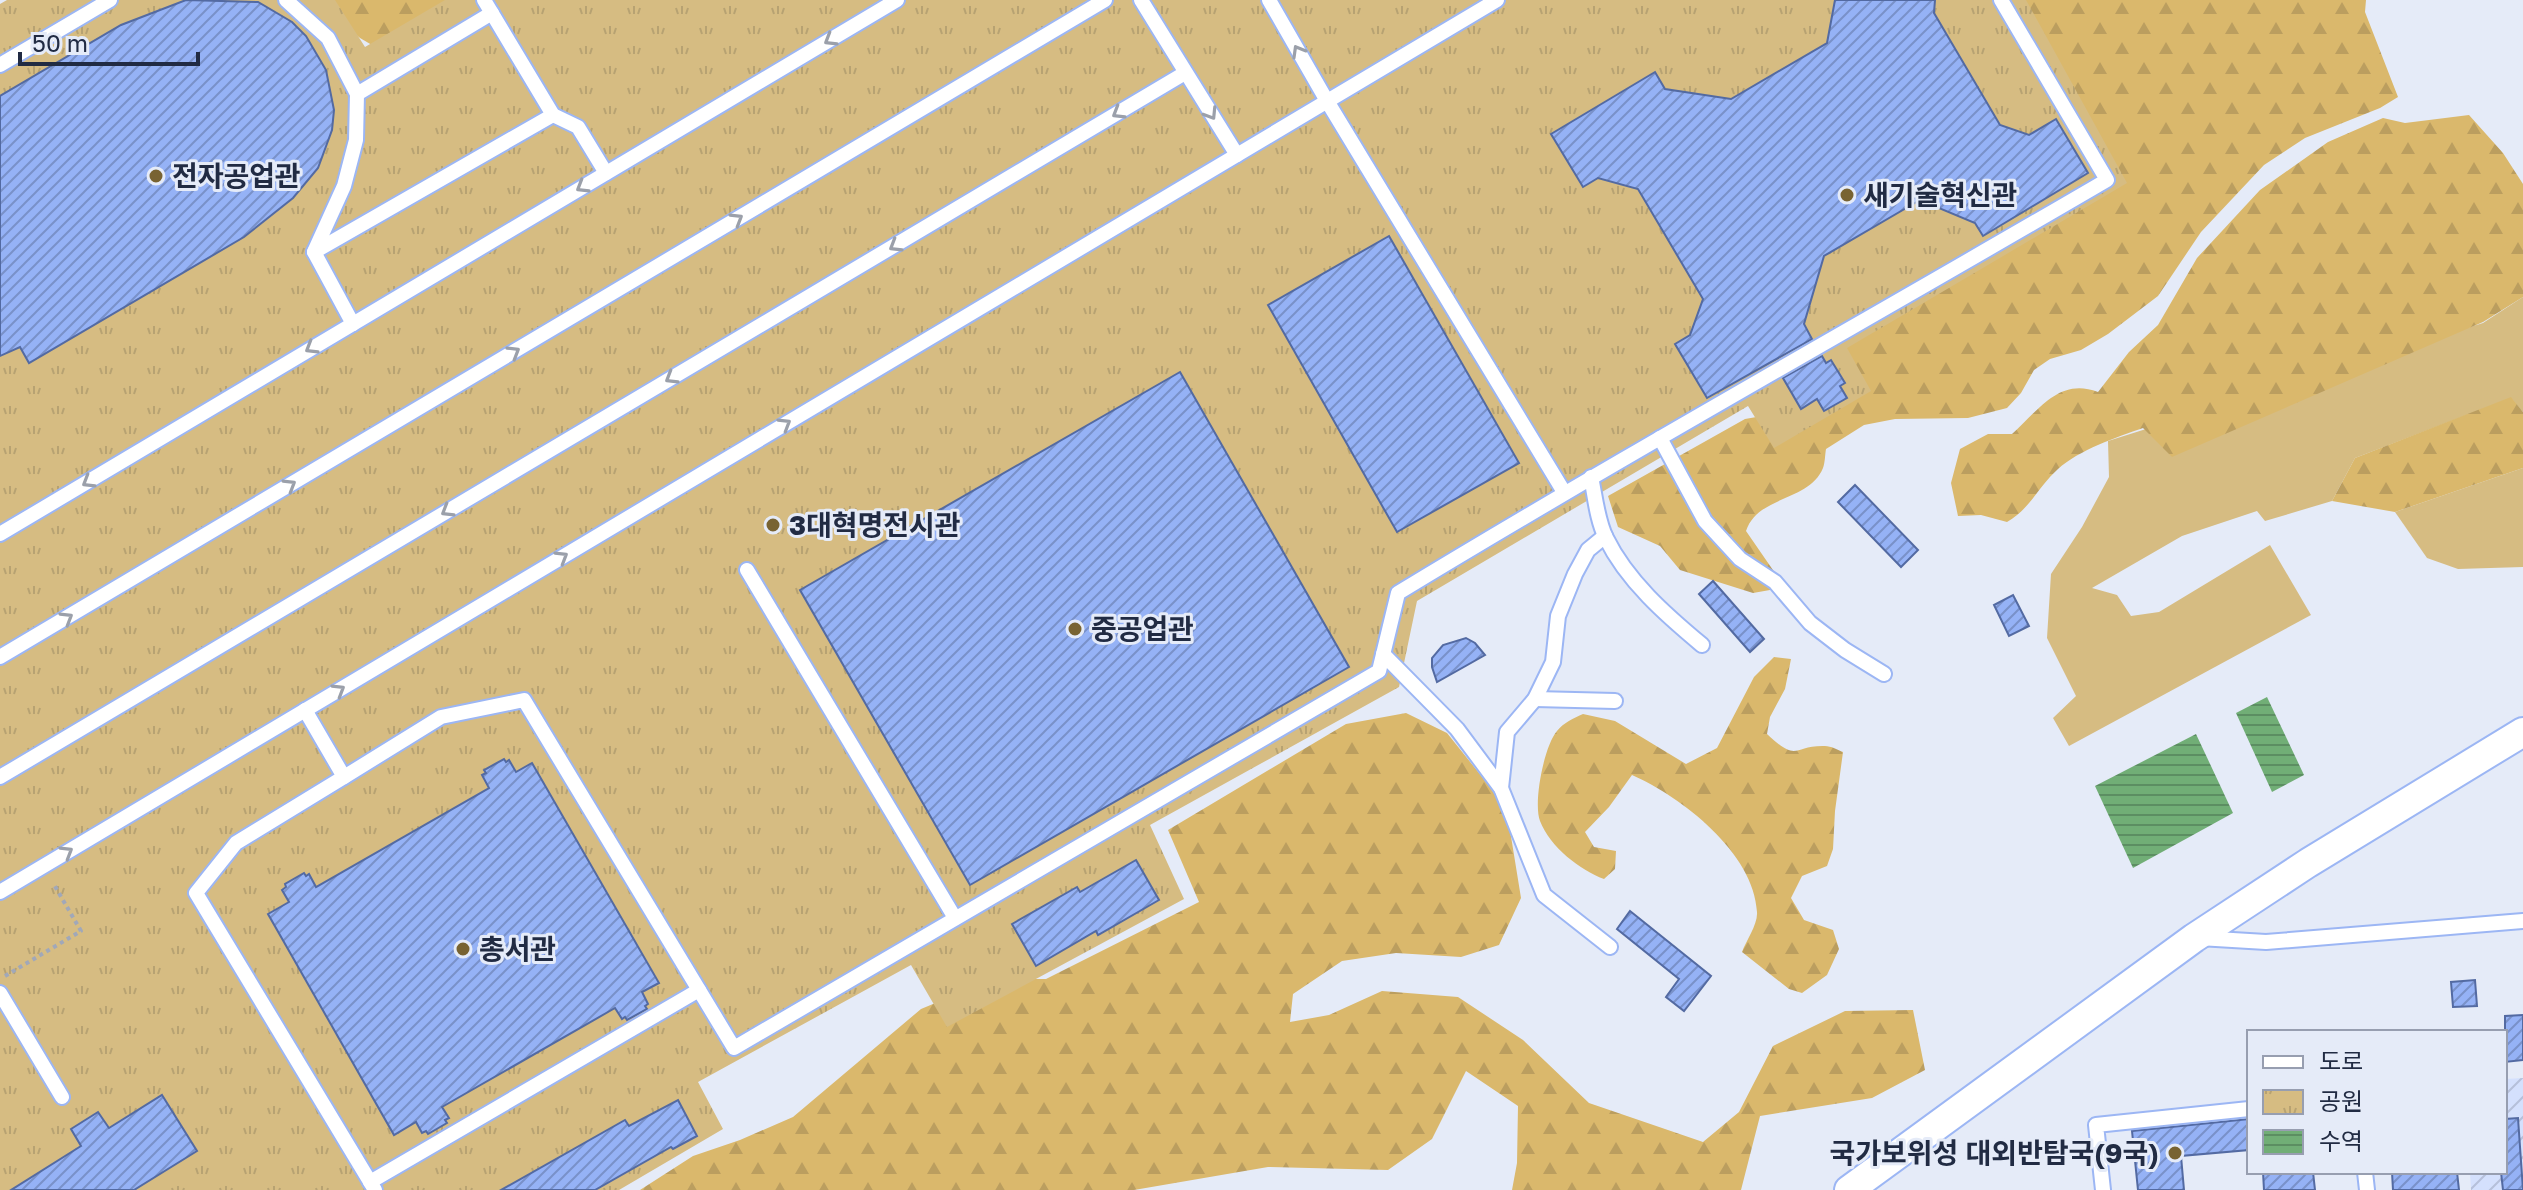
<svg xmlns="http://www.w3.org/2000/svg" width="2523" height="1190" viewBox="0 0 2523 1190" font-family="'Golos Text','Noto Sans KR',sans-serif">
  <defs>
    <pattern id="industrial-furrows" width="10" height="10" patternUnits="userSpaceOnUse" patternTransform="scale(2)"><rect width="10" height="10" fill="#d4e0fd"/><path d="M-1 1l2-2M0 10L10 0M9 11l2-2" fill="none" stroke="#b6c0da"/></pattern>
    <pattern id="forest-firs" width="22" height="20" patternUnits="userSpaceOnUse" patternTransform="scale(2)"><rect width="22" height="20" fill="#dab86c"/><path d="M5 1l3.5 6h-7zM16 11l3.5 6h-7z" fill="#bb9e5f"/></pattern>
    <pattern id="park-tufts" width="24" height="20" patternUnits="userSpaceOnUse" patternTransform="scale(2)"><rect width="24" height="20" fill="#d6bc82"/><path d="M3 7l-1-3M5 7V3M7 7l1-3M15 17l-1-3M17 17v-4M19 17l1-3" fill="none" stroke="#b7a272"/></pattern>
    <pattern id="water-rules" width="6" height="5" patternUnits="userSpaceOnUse" patternTransform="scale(2)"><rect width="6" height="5" fill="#71ae76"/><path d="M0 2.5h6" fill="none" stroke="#5c8e62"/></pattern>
    <pattern id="building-hatch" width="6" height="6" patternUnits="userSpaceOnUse" patternTransform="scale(2)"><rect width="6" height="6" fill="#95b2f6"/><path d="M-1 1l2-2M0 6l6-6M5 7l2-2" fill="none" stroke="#7991c9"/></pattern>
  </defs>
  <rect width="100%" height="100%" fill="#e5ebf8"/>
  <polygon fill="url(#industrial-furrows)" points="2523,1078 2523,1190 2471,1190 2470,1172 2505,1172 2505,1079"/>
  <g fill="#d6bc82">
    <polygon points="2523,297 2523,412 2511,398 2355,458 2332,501 2265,521 2257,511 2182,536 2092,588 2117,595 2131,616 2159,612 2270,545 2311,615 2069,746 2053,718 2076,696 2047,638 2051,574 2082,527 2109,477 2108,441 2483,323"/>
    <polygon points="2523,468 2523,567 2458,569 2427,558 2395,512"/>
  </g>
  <g fill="url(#forest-firs)">
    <polygon points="313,0 462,0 394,58 360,38"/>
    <path d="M 2010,0 L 2366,0 L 2365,12 L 2398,97 L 2380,108 L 2305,138 L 2264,165 L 2201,232 L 2158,296 L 2108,334 L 2081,350 L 2050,359 L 2034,370 L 2021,393 L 2007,408 L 1968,418 L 1895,419 L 1864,425 L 1826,449 C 1825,455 1825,463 1823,468 C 1809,502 1758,495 1746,531 L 1775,573 L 1770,590 L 1753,593 L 1680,570 L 1660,546 L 1618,527 L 1608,496 L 1745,419 L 1768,415 L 1838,350 Z"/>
    <path d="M 2469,115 L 2503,153 L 2523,184 L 2523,297 L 2483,322 L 2172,457 L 2143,428 C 2117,437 2079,450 2058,469 C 2037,488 2032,507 2007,522 L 1981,515 L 1958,516 L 1951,483 L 1960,449 L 1988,434 L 2012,434 C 2039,410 2059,377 2098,392 L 2129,352 L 2158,325 L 2197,258 L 2260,190 L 2328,142 L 2383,118 L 2405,123 Z"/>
    <polygon points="2511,397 2523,412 2523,468 2395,512 2332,501 2355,458"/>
    <path d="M 1774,657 L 1791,659 L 1785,689 L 1770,717 L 1767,734 C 1799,764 1792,745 1825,746 C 1831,746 1838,750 1843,752 L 1835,811 L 1833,849 L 1827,866 L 1802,876 L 1791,898 L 1804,920 L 1833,930 L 1839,949 L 1827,975 L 1802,993 L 1789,989 L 1742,952 C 1746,941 1758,924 1757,912 C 1754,853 1682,797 1632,775 L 1609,807 L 1585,832 L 1594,847 L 1616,851 L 1615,869 L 1604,879 C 1580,870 1550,847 1540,821 C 1533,803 1544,746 1557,731 C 1563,723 1574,718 1583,714 L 1615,721 L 1686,764 L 1717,748 L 1754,677 Z"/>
    <polygon points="1406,713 1447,733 1495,793 1509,824 1521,898 1499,945 1461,957 1396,953 1342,961 1293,994 1290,1022 1329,1015 1382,991 1458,997 1523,1040 1589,1103 1703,1142 1739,1112 1773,1046 1845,1011 1913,1010 1925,1070 1872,1098 1760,1116 1741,1190 1512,1190 1517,1163 1518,1106 1466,1071 1432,1139 1388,1170 1268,1167 1134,1190 640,1190 693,1156 740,1140 793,1117 921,1009 993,979 1046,979 1199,902 1168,830 1346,724"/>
  </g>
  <polygon fill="url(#park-tufts)" points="7,0 335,0 365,47 445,0 2026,0 2127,183 1847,348 1871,391 1774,448 1748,406 1417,601 1399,687 1150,825 1184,899 947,1027 911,965 698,1082 723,1129 619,1190 0,1190 0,4"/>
  <g fill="url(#water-rules)">
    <polygon points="2267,697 2304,775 2272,792 2236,713"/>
    <polygon points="2196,734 2233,813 2133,868 2095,786"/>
  </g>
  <g fill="url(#building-hatch)" stroke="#536aa2" stroke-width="2">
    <polygon points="186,0 258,2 292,22 306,36 326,70 334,110 332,130 318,168 293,198 244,237 29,363 20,347 0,356 0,96 121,25"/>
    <polygon points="1835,0 1935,0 1934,13 2000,125 2029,135 2056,119 2088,173 1983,236 1975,223 1920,200 1824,256 1804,324 1812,339 1707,398 1675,344 1690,335 1703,299 1638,189 1598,178 1583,187 1551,134 1655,72 1665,89 1731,99 1827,43"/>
    <polygon points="1389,236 1519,463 1397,532 1268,305"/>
    <polygon points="1822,356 1826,363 1831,360 1845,383 1840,386 1847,398 1824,411 1817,399 1801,409 1783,378"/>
    <polygon points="1180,372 1349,667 970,885 800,590"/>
    <polygon points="1855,485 1918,550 1901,567 1838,502"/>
    <polygon points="1713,581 1764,639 1750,652 1699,594"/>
    <polygon points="2013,595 2029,626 2009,636 1994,605"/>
    <polygon points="1466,638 1475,643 1485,655 1437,682 1432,667 1432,658 1443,645"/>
    <polygon points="504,759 506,762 509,760 516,772 532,763 659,983 642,992 648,1004 645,1006 647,1009 627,1020 625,1017 622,1019 615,1008 442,1107 449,1118 445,1120 447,1123 428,1134 426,1131 422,1133 416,1122 394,1135 268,914 289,902 282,890 286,887 285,884 304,873 306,876 309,874 316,887 489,788 482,775 486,773 484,770"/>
    <polygon points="1136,860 1159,900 1098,935 1096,931 1036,966 1012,924 1077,887 1080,892"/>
    <polygon points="1630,911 1711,976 1684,1011 1666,997 1679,979 1617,929"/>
    <polygon points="2475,980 2477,1006 2453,1007 2451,982"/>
    <polygon points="2523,1015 2523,1060 2505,1062 2505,1016"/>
    <polygon points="162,1095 197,1151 134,1190 11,1190 81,1146 71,1129 98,1112 109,1128"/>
    <polygon points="678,1100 697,1136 673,1149 671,1147 595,1190 501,1190 625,1120 629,1126"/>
    <polygon points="2518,1118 2523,1190 2503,1190 2501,1172 2505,1172 2505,1119"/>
    <polygon points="2249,1119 2249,1150 2181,1156 2184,1190 2138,1190 2132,1131"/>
    <polygon points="2263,1172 2313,1172 2315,1190 2264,1190"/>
    <polygon points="2392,1172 2457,1172 2459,1190 2393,1190"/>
  </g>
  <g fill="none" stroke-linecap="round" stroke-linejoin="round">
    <g stroke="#9cb6f4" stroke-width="18">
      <g id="lane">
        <polyline points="286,0 328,38 357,94 356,140 344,186 314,252 353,324"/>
        <polyline points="484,0 553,115 578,127 606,173"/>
        <polyline points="1141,0 1237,155"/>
        <polyline points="1269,0 1327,101 1564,492"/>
        <polyline points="0,65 110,0"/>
        <polyline points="357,94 492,13"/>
        <polyline points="314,252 553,115"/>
        <polyline points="1660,438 1705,521 1740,559 1775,582 1810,623 1845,650 1884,674"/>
        <path d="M 1591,477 C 1595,496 1597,520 1606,538 C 1627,581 1666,615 1702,645"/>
        <polyline points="0,534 897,0"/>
        <polyline points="747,570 955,918"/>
        <polyline points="1383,654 1457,729 1501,788 1544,895 1610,947"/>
        <polyline points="0,657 1105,0"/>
        <polyline points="1535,699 1615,701"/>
        <polyline points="305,710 344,777 236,843 196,893 375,1190"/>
        <polyline points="0,777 1185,73"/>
        <path d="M 344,777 L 441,717 L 524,700 L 734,1048 L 1379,671 L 1398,593 C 1632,451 1871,318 2107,180 L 2001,0"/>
        <polyline points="1501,788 1507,732 1535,699 1553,662 1558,616 1575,574 1588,550 1605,536"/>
        <polyline points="0,892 1497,0"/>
        <polyline points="2199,938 2266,942 2523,921"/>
        <polyline points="0,993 62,1097"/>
        <polyline points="2365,1172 2367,1190"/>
        <polyline points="370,1182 699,990"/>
        <polyline points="2103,1190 2096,1125 2249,1109"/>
      </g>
    </g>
    <g stroke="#9cb6f4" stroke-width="32">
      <polyline id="street" points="1849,1190 2194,938 2308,863 2523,732"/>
    </g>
    <polyline stroke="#a1a8b9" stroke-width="4" stroke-dasharray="4 4" stroke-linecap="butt" points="5,976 81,931 53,883"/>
    <use href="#lane" stroke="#fff" stroke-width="14"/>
    <use href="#street" stroke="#fff" stroke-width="28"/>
  </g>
  <defs><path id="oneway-chevron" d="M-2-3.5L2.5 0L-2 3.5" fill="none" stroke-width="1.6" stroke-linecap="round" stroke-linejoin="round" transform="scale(2)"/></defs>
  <g stroke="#9ba0aa">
    <use href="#oneway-chevron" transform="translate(830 40) rotate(149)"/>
    <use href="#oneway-chevron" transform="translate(1298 51) rotate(-120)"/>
    <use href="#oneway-chevron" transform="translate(1118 113) rotate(149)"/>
    <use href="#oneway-chevron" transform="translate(1211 114) rotate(58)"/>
    <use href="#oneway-chevron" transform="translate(582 187) rotate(149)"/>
    <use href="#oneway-chevron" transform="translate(737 219) rotate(-31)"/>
    <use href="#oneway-chevron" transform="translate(895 246) rotate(149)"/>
    <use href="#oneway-chevron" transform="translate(311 348) rotate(149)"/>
    <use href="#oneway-chevron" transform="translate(514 352) rotate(-31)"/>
    <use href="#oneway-chevron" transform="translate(671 378) rotate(149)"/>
    <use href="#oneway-chevron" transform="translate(785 424) rotate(-31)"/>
    <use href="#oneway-chevron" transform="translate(88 482) rotate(149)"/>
    <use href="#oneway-chevron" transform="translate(290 485) rotate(-31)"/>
    <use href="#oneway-chevron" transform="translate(447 511) rotate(149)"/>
    <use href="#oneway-chevron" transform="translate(562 557) rotate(-31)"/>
    <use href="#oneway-chevron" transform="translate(67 618) rotate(-31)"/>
    <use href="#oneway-chevron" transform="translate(339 690) rotate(-31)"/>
    <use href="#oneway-chevron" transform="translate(67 852) rotate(-31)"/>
  </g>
  <g fill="#786332" stroke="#e5ebf8" stroke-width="3">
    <circle cx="156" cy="176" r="8"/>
    <circle cx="1847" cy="195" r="8"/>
    <circle cx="773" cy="525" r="8"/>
    <circle cx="1075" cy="629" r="8"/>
    <circle cx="463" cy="949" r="8"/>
    <circle cx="2175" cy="1153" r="8"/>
  </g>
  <g text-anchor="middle" stroke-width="6" stroke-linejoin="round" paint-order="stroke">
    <g font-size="28" font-weight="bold" fill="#212b43" stroke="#e5ebf8" text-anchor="start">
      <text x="172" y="186">전자공업관</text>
      <text x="1863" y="205">새기술혁신관</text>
      <text x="789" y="535">3대혁명전시관</text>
      <text x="1091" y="639">중공업관</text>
      <text x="479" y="959">총서관</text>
      <text x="2159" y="1163" text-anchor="end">국가보위성 대외반탐국(9국)</text>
    </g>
  </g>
  <rect x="2247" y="1030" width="260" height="144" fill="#e5ebf8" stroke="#979eb0" stroke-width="2"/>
  <rect x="2263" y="1056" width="40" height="12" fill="#ffffff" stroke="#979eb0" stroke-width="2"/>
  <text x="2319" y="1070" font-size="24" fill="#212b43">도로</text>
  <rect x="2263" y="1090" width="40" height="24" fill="url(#park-tufts)" stroke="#979eb0" stroke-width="2"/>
  <text x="2319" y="1110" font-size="24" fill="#212b43">공원</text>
  <rect x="2263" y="1130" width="40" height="24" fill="url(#water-rules)" stroke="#979eb0" stroke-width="2"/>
  <text x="2319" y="1150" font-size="24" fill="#212b43">수역</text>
  <path d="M20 52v12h178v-12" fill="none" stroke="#212b43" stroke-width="4"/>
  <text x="32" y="52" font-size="24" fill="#212b43" stroke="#e5ebf8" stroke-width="6" paint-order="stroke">50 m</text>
</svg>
